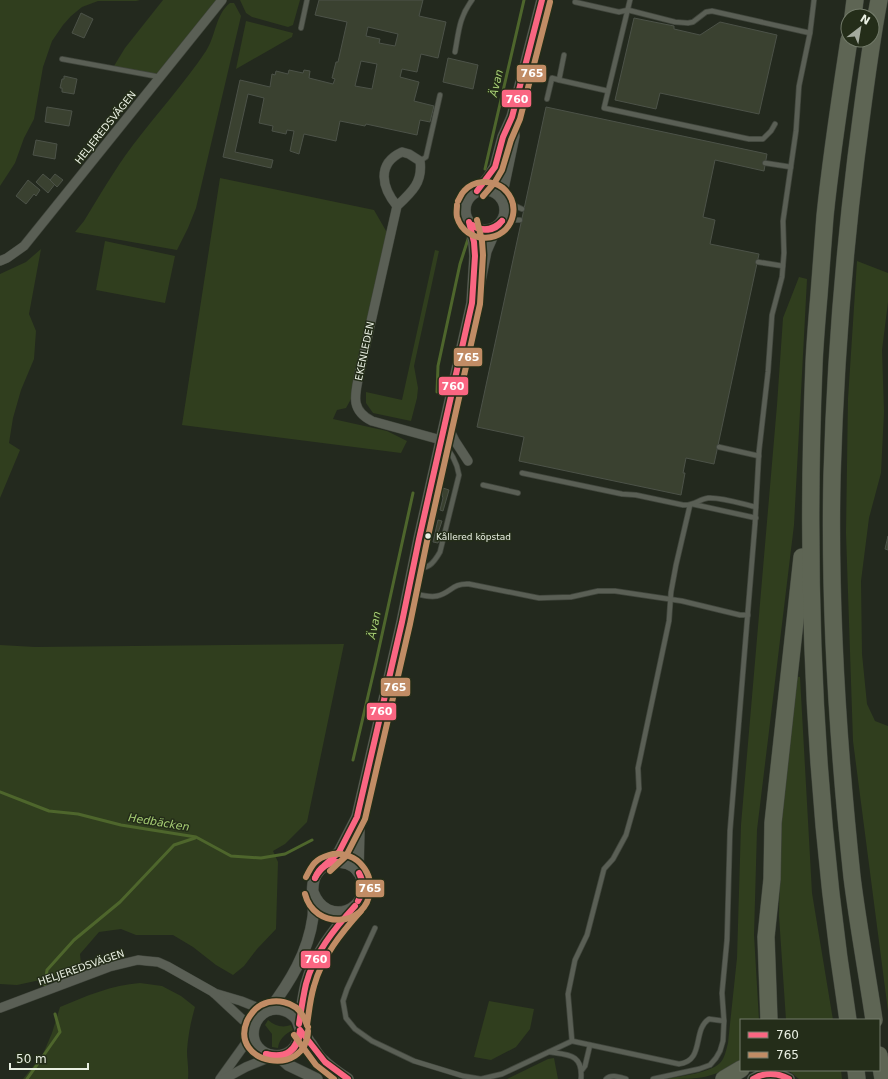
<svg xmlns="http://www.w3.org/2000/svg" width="888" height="1079" viewBox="0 0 888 1079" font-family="'DejaVu Sans',sans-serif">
  <rect width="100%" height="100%" fill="#23291e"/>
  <g fill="#303e1e">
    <polygon points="0,0 140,0 136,1 98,1 82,7 71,16 63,25 52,41 43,67 34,119 24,138 15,163 0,186"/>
    <polygon points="163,0 219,0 157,75 114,66 125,48"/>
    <polygon points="240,0 300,0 293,25 288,27 252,17 246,13"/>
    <path d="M 230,3 L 234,3 L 241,16 L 196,208 L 188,228 L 177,250 L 75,232 L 84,221 C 100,195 115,169 133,145 C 157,113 184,84 206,51 C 216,36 215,15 230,3 Z"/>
    <polygon points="246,21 293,33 292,37 236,69"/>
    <polygon points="220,178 374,210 389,236 351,399 346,408 337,410 333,419 387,431 407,441 401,453 182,425"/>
    <polygon points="105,241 175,256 165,303 96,290"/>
    <polygon points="41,249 29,314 36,331 34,359 21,390 13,418 9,443 20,450 0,498 0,274 26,262"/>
    <polygon points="435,250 439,251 414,366 418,388 417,398 411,421 373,413 366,403 366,392 402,400"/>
    <polygon points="857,261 888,273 888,302 882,350 884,412 881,473 869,518 861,581 862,654 867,704 875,721 888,726 888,1011 853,741 846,533 848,399"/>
    <path d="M 799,277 L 807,279 L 794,525 L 757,830 L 754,935 L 759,1020 L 741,1020 L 741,1060 C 714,1079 698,1079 666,1079 C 680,1076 710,1073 720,1063 C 725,1058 726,1050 728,1043 L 737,958 L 741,825 L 777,405 L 783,318 Z"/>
    <polygon points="344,644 307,822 285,844 273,851 278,862 276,929 257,949 244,966 233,975 216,965 193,947 173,935 136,935 121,929 99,932 80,954 81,964 54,977 17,985 0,984 0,645 35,647"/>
    <polygon points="793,676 800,677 812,893 833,1020 786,1020 779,916 781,812"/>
    <path d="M 140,983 L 162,986 L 181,996 L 195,1007 C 191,1021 188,1035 187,1051 C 187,1060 189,1069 188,1079 L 23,1079 L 43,1054 L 52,1033 L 60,1007 C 86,996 112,985 140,983 Z"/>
    <polygon points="489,1001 534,1009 530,1029 516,1047 491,1060 474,1057"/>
    <path d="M 268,1020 C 275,1026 282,1028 291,1025 L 293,1030 C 285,1034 279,1039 278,1048 L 272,1047 L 272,1034 L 265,1025 Z"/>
    <polygon points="554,1058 558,1079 507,1079 548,1059"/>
    <polygon points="788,1070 841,1070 842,1079 799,1079"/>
  </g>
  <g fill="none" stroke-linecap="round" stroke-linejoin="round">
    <g stroke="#4e662c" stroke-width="3">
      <polyline points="485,169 524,0"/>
      <polyline points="437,392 438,366 460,264 469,236"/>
      <polyline points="353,760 376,662 413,493"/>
      <polyline points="0,792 49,811 78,814 121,825 196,837 231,856 261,858 285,854 312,840"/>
      <polyline points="45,985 47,970 74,940 120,902 174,845 195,838"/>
      <polyline points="27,1079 60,1032 55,1014"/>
    </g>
  </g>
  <g fill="#3a4130" stroke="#4c5248" fill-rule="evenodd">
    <path d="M 319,0 L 423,0 L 419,16 L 446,22 L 438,58 L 421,54 L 417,72 L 402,69 L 400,77 L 419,82 L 414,101 L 434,106 L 430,122 L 420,120 L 417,135 L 366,124 L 365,126 L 340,121 L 336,141 L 304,134 L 299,154 L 290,151 L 294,131 L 287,130 L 286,134 L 272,131 L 273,126 L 259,123 L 264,98 L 248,94 L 235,152 L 273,160 L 271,168 L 223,157 L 240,80 L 270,87 L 272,74 L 275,75 L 276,71 L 288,74 L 289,70 L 303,73 L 304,70 L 310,71 L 309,78 L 333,84 L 335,79 L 332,78 L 336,62 L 338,62 L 347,22 L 315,15 ZM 368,27 L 398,34 L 395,46 L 379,43 L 380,39 L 366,36 ZM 361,61 L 377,64 L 372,89 L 355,86 Z"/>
    <polygon points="81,13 93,19 84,38 72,33"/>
    <polygon points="634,18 674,26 674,29 700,35 720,22 777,35 759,114 660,93 656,109 615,100"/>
    <polygon points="448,58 478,65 473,89 443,82"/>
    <polygon points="64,76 77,79 74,94 62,92 62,88 60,88 62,79 64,79"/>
    <polygon points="47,107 72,111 69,126 45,122"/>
    <polygon points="546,107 767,154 764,171 715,160 703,217 715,220 710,244 759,254 714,464 686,458 683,473 685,473 681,495 519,461 524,437 477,427"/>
    <polygon points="36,140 57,144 55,159 33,155"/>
    <polygon points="43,174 55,184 48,193 36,182"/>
    <polygon points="55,174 63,180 57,187 50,180"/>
    <polygon points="28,180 40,190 36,196 34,194 26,204 16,196"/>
    <polygon points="443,488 449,490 443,511 440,510 443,498 442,495"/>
    <polygon points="438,520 442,521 438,533 440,537 438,543 433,542"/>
    <polygon points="888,536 888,550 885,549"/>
  </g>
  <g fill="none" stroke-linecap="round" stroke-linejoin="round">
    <g stroke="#41463d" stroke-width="6">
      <g id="service">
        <polyline points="630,0 604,108 749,139 763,139 771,131 775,124"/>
        <polyline points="575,2 619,12 628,10 675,22 688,23 693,22 706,12 712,11 810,33"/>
        <polyline points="301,28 307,0"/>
        <path d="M 455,52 C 459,30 459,18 472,0"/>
        <polyline points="62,59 160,77"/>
        <polyline points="559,80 608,91"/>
        <polyline points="547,99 552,78 559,80 564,55"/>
        <polyline points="420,161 426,157 440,95"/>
        <polyline points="765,163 791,167"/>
        <polyline points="503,200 522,209"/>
        <polyline points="499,225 510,220 520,220"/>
        <polyline points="758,262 783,266"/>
        <polyline points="719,447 759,456"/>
        <path d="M 522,473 L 622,494 L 636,495 L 683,505 C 694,506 699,499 708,498 C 722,497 742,504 756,507"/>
        <polyline points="483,485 518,493"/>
        <polyline points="692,504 756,518"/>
        <path d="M 413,571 C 429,567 432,566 440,552 L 459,475 C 457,461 450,452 442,441"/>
        <path d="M 409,592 C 418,594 428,598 437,596 C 451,593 452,583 469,584 L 539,598 L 571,597 L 598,591 L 615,591 L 682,601 L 740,615 L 748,615"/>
        <path d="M 375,928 L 347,989 L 343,1001 L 346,1018 L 355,1029 L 372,1041 L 414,1061 L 463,1076 L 481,1079 L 502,1074 L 572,1041 L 679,1064 C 705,1061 692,1030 709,1019 L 724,1021"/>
        <polyline points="572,1041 568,994 575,960 587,935 604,869 613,859 626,835 639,789 638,768 669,621 671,592 676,565 690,505"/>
        <path d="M 549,1052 C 569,1055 583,1054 581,1079"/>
        <polyline points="582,1070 585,1066 590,1045"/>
        <path d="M 606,1079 C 611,1074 619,1077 626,1079"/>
        <polyline points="653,1079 699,1069 710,1065 716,1058 720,1051 723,1041 724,1021 722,993 727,940 730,831 755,524 759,451 768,372 772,315 782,277 784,253 783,221 796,131 799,86 810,33 814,0"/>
      </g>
    </g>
    <g stroke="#41463d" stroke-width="10">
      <g id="minor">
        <path d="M 397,206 C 382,188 376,164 402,152 L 409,154 L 420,161 C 423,182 412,192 397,206 L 359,375 C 355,395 350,410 372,421 L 441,440"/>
        <polyline points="0,261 7,258 24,246 222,0"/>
        <polyline points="445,421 455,441 468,461"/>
        <polyline points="214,993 241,1001 266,1011"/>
        <polyline points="0,1008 109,967 138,960 147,961 158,962 167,966 213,992 243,1020 254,1028"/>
        <polyline points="220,1079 253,1033"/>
        <polyline points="224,1079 246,1067 273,1056"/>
      </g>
    </g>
    <g stroke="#41463d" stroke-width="12">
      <g id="tertiary">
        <circle cx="485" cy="210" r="20"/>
        <polyline points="477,191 488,178 495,167 503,137 512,117 542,0"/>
        <polyline points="501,198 514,136 512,117"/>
        <polyline points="479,286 486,251 496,228"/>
        <polyline points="357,817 359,830 358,872"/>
        <polyline points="325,865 339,852 357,817 402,622 419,539 472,303 475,256 474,242 469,222"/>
        <path d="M 269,1010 C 290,982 308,953 313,917 C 315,904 309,887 316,875 C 326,857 355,858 362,879 C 372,909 327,929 313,892"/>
        <path d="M 299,1024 C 301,1011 303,997 306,984 C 314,955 333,931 352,909"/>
        <path d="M 300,1030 C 299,1069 246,1060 254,1027 C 256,1020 261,1014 267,1011 C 278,1006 291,1011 297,1020 C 299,1024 299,1028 301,1031 C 304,1035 307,1037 309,1041 C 314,1047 317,1055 323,1060 C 331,1068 339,1073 348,1079"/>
        <polyline points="278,1056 288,1065 317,1079"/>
        <path d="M 753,1079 C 765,1071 777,1072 789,1079"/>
      </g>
    </g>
    <g stroke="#41463d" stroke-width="18">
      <g id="motorway">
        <polyline points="853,16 855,0"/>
        <polyline points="769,1020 766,937 772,879 773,823 802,557"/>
        <path d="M 848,1020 C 814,804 805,583 814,364 C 815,341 817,318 819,295 C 821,269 823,243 825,216 C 831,157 840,99 849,40"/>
        <path d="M 874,1020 C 867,973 858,925 852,877 C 838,745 829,610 832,476 C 835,370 843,264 856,158 C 863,105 869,52 879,0"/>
        <polyline points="879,1055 883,1079"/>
        <polyline points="856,1070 857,1079"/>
        <polyline points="765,1073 768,1070"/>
        <polyline points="724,1079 741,1069"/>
      </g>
    </g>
    <use href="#service" stroke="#5a5f55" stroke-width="4.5"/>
    <use href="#minor" stroke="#5a5f55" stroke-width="9"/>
    <use href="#tertiary" stroke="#5a5f55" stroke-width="11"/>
    <use href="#motorway" stroke="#5e6554" stroke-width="17"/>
    <g stroke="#242d19" stroke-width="9">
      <g id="bus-1">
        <polyline points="477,191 495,167 503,137 512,117 542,0"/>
        <path d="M 472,225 C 483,232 493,230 502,221"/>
        <path d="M 472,225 C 482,232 495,232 502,221"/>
        <polyline points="325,865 339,852 357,817 402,622 419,539 472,303 475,256 474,242 469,222"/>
        <path d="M 315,878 C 319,868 327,862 338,862"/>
        <path d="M 315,878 C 320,869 327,862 338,862"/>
        <path d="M 358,901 C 364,891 364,882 359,873"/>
        <path d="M 299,1024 C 301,1011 303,997 306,984 C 314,954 334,929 355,906"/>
        <polyline points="300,1030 325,1062 348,1079"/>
        <path d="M 266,1054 C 287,1059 296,1050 300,1031"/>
        <path d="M 266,1054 C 285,1062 299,1049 300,1031"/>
        <path d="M 753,1079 C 765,1072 776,1072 789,1079"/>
      </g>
    </g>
    <g stroke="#242d19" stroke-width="9">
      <g id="bus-2">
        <polyline points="483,196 495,182 502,170 511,140 520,119 550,2"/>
        <path d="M 457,205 C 457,209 456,213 457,217 C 465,245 507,245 513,215 C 515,204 511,195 503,188 C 491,179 474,180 464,191 C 461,194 460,198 458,201"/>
        <polyline points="330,871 346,856 365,819 410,624 427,541 480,304 483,255 482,241 477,220"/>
        <path d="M 305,894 C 314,930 367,928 370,890 C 371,879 368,871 360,863 C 352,855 339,852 329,855 C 315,859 312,865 306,877"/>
        <path d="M 307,1025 C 309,1012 310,999 314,986 C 322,957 341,933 361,911"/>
        <path d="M 308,1027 C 306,1024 305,1019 303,1016 C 295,1001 275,998 261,1005 C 254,1009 250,1015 247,1021 C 229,1064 306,1079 308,1031"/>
        <polyline points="294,1035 316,1065 334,1079"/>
      </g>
    </g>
    <use href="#bus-1" stroke="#fa6682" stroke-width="6"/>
    <use href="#bus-2" stroke="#c18c65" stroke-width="6"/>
  </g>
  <circle fill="#eaf0e3" stroke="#242d19" stroke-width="1.5" cx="428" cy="536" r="3.5"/>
  <g text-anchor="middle" stroke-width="3" stroke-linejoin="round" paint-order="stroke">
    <g font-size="9" fill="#eaf0e3" stroke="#242d19" text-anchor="start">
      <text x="436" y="540">Kållered köpstad</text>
    </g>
    <g font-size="10" fill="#eaf0e3" stroke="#242d19">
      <text transform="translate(105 127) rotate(-51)" y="4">HELJEREDSVÄGEN</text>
      <text transform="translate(364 351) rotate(-78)" y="4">EKENLEDEN</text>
      <text transform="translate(81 967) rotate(-19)" y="4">HELJEREDSVÄGEN</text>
    </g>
    <g font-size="11" font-style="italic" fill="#a6ce74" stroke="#242d19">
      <text transform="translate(496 83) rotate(-77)" y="4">Ävan</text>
      <text transform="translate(374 625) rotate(-78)" y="4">Ävan</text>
      <text transform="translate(159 822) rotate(9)" y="4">Hedbäcken</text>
    </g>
  </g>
  <g stroke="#242d19" stroke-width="1.5">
    <rect x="516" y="64" width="31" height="19" rx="4" fill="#c18c65"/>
    <rect x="501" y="89" width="31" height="19" rx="4" fill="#fa6682"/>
    <rect x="453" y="347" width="30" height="20" rx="4" fill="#c18c65"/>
    <rect x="438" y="376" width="31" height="20" rx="4" fill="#fa6682"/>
    <rect x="380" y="677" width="31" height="20" rx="4" fill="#c18c65"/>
    <rect x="366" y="702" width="31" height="19" rx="4" fill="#fa6682"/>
    <rect x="355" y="879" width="30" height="19" rx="4" fill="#c18c65"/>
    <rect x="300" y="950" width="31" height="19" rx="4" fill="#fa6682"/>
  </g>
  <g font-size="11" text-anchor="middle" font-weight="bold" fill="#fff">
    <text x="532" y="77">765</text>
    <text x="517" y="103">760</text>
    <text x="468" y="361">765</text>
    <text x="453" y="390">760</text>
    <text x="395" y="691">765</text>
    <text x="381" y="715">760</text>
    <text x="370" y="892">765</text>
    <text x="316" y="963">760</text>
  </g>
  <rect x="740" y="1019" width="140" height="52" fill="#242d19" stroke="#737b6a"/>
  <rect x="748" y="1032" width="20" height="6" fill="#fa6682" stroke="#737b6a"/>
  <text x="776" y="1039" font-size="12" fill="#eaf0e3">760</text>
  <rect x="748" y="1052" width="20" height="6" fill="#c18c65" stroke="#737b6a"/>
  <text x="776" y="1059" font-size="12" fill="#eaf0e3">765</text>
  <g transform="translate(860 28) rotate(31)"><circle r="19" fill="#242d19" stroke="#737b6a"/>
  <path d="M0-3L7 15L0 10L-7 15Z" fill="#a4aa9e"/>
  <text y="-6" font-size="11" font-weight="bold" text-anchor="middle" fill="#eaf0e3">N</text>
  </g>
  <path d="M10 1063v6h78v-6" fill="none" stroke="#eaf0e3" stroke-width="2"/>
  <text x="16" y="1063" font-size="12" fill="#eaf0e3" stroke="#242d19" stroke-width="3" paint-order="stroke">50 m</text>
</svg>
